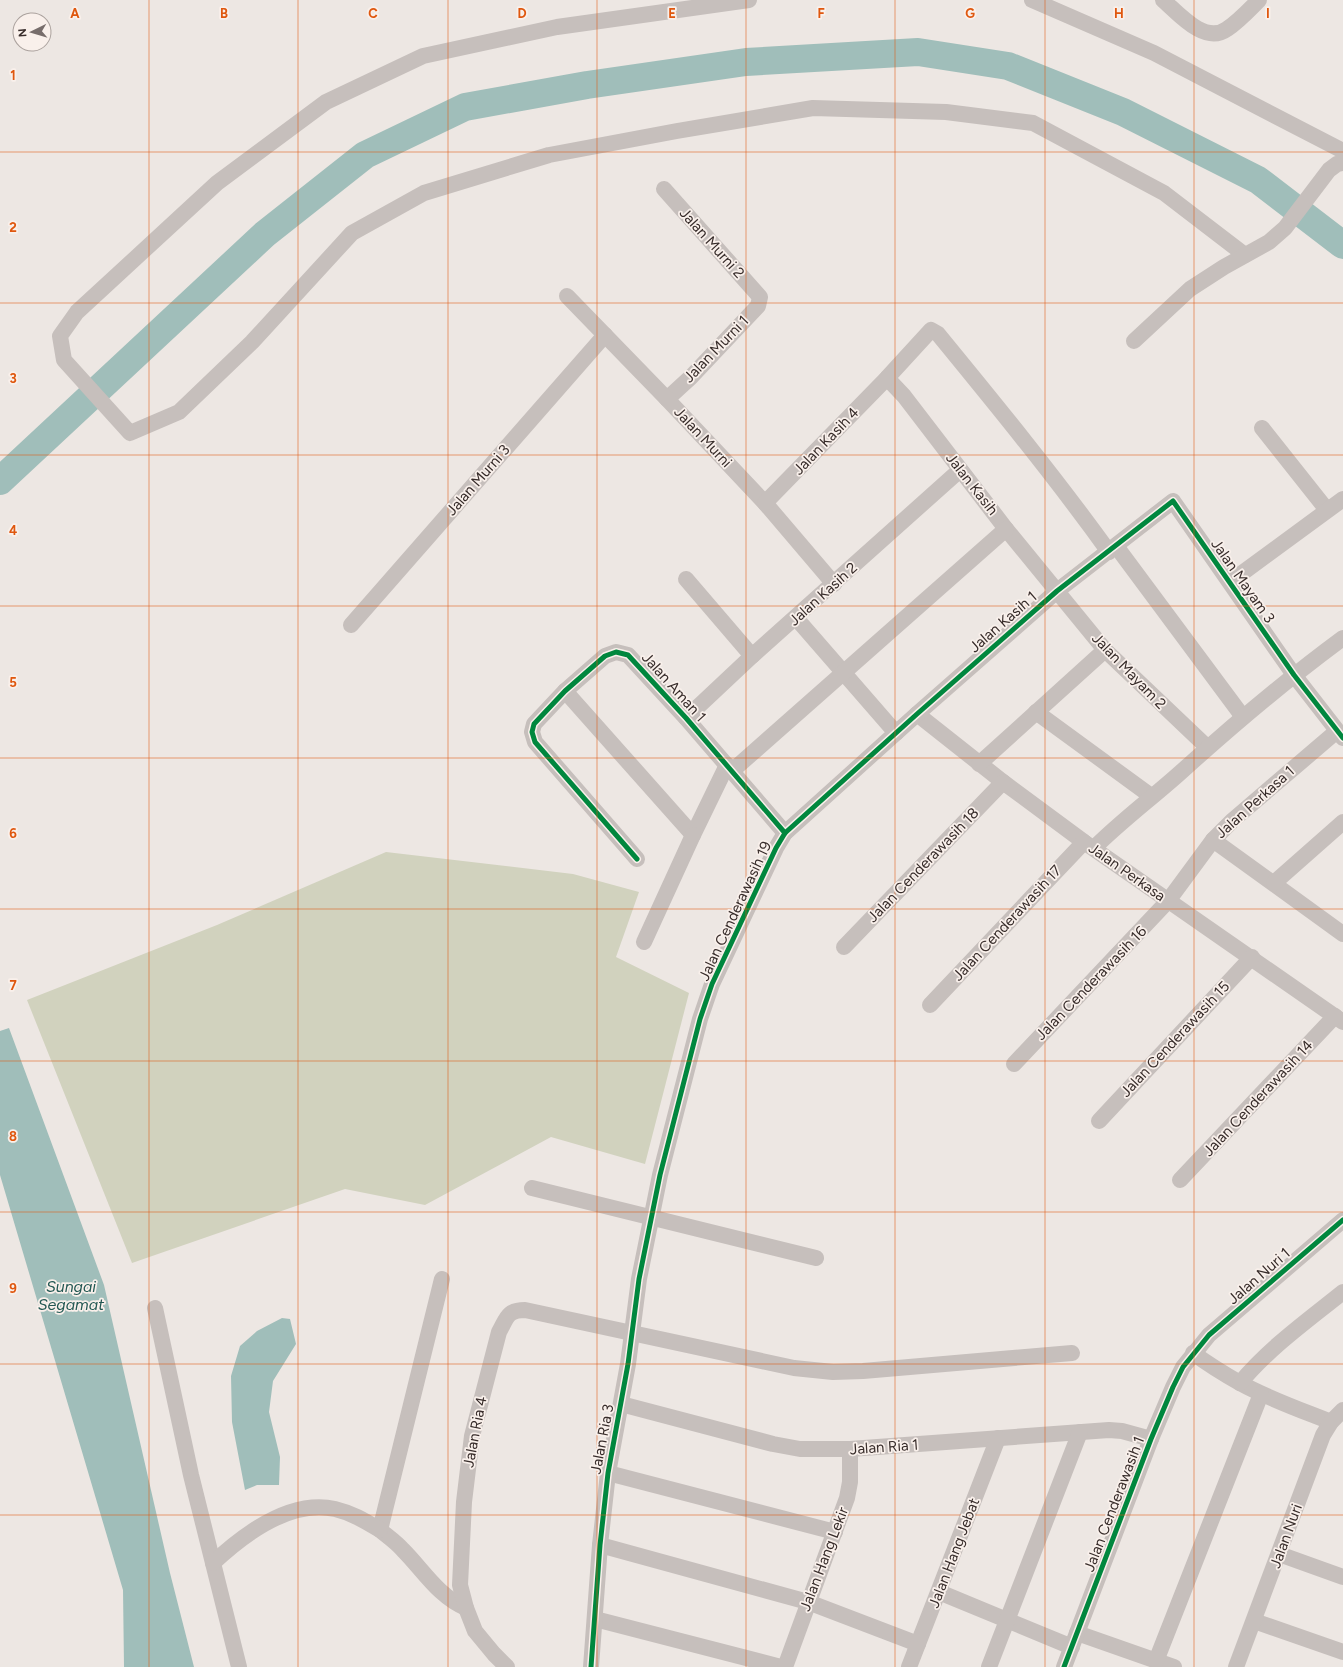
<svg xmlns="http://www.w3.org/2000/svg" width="1343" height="1667" viewBox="0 0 1343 1667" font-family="Figtree,sans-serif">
  <rect width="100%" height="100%" fill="#ede7e3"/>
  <polygon fill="#d1d2be" points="386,852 573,874 639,892 616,957 689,993 645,1164 551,1137 425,1205 345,1189 132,1263 27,1000 217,925"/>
  <g fill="#a0beba">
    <polygon points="9,1028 104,1285 170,1573 194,1667 124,1667 123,1590 0,1175 0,1031"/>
    <polygon points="282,1318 290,1319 296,1344 273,1381 269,1412 280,1457 279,1485 257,1485 245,1490 232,1422 231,1376 240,1346 257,1331"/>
  </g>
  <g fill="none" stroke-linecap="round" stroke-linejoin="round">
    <polyline stroke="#a0beba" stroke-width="28" points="0,481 265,234 365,155 465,107 587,85 746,62 918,52 1008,66 1123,112 1258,180 1343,245"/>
    <g stroke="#c6bfbc" stroke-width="16">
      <polyline points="749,0 557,27 423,56 326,102 217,183 77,312 60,336 64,360 130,433 179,412 252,342 352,233 424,193 549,155 677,131 813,108 946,112 1033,123 1164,193 1245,255"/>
      <polyline points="1032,0 1154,53 1343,151"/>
      <path d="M 1163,0 C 1179,14 1205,45 1227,29 C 1239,21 1249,10 1259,0"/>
      <polyline points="664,189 760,297 758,306 691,377 667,399"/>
      <polyline points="567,296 667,399 765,503 834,584"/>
      <polyline points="1134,341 1190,289 1224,267 1269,242 1285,228 1329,170 1337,164 1343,163"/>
      <polyline points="887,378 904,396 1006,529 1105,650 1207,747"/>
      <polyline points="1262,428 1327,510"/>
      <path d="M 765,503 L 887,378 L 931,330 L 938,334 C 997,406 1055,477 1109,552"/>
      <polyline points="1116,546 1243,717"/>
      <polyline points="686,579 752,656"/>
      <polyline points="1230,582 1343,499"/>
      <polyline points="796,618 896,733"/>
      <polyline points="351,625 605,335"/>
      <polyline points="565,691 693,835 727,765"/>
      <polyline points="1036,712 1151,796"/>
      <polyline points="917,714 1003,782 1084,842 1343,1022"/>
      <polyline points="686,718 752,656 960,470"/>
      <polyline points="979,764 1105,650"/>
      <polyline points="732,771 1006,529"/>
      <polyline points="1213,840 1343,934"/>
      <path d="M 1094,848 C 1121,821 1152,798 1181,772 C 1233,725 1286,680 1343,638"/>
      <polyline points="637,859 535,742 532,732 534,724 565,691 605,656 616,652 628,655 686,718 785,833"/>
      <polyline points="1274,883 1343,822"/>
      <polyline points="644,942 693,835"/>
      <polyline points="844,947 1003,782"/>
      <polyline points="930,1005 1084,842"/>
      <polyline points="1014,1064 1168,901 1213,840 1233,820 1337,731"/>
      <polyline points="1099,1121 1252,957"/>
      <polyline points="1180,1180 1335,1016"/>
      <polyline points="532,1188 816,1258"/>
      <path d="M 442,1279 L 380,1530 C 387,1536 396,1542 403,1550 C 423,1570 439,1597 466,1608"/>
      <polyline points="155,1308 191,1475 239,1667"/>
      <path d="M 1193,1353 C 1208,1364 1224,1374 1240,1383 C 1269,1399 1301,1410 1331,1422"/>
      <path d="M 1240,1383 C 1269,1348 1307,1321 1343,1292"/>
      <polyline points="621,1404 773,1444 800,1449 850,1449 1109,1430 1122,1431 1151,1439"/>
      <polyline points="608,1473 835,1532"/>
      <polyline points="600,1545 808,1602 918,1644"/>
      <polyline points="1279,1554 1343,1577"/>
      <path d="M 213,1563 C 244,1534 290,1499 335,1509 C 352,1513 365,1521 380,1530"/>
      <polyline points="939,1592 1072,1647"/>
      <polyline points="595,1619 781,1667"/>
      <polyline points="1254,1621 1343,1652"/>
      <polyline points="1077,1633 1174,1667"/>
      <polyline points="1156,1661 1261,1394"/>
      <path d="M 507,1667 L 494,1654 L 475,1631 L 466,1608 L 460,1585 L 464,1502 L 472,1436 L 499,1332 C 507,1318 507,1310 525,1310 L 794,1368 L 833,1372 L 863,1371 L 1072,1353"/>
      <polyline points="591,1667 600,1545 608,1473 628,1364 639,1279 660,1175 700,1019 712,984 776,848 785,833 917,714 1057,591 1173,501 1294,675 1343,738"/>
      <polyline points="785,1667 847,1498 850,1482 850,1449"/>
      <polyline points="909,1667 998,1438"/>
      <polyline points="989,1667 1080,1432"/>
      <polyline points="1064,1667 1151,1439 1173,1387 1183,1367 1209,1335 1343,1220"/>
      <polyline points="1236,1667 1323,1435 1331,1422 1343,1410"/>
    </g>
    <g stroke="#f9f0eb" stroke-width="8">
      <g id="cycleway">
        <polyline points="637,859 535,742 532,732 534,724 565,691 605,656 616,652 628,655 686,718 785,833"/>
        <polyline points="591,1667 600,1545 608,1473 628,1364 639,1279 660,1175 700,1019 712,984 776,848 785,833 917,714 1057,591 1173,501 1294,675 1343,738"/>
        <polyline points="1064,1667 1151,1439 1173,1387 1183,1367 1209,1335 1343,1220"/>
      </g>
    </g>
    <use href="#cycleway" stroke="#00873e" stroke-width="5"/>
  </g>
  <path fill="none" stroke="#df570e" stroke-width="1" stroke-opacity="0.55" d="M 149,0 L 149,1667M 298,0 L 298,1667M 448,0 L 448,1667M 597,0 L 597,1667M 746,0 L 746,1667M 895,0 L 895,1667M 1045,0 L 1045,1667M 1194,0 L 1194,1667M 0,152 L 1343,152M 0,303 L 1343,303M 0,455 L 1343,455M 0,606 L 1343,606M 0,758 L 1343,758M 0,909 L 1343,909M 0,1061 L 1343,1061M 0,1212 L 1343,1212M 0,1364 L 1343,1364M 0,1515 L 1343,1515"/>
  <g text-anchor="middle" stroke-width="3.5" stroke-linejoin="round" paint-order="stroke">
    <g font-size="15" fill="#372c2a" stroke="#f9f0eb">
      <text transform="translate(712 243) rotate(48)" y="5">Jalan Murni 2</text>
      <text transform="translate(716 349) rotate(-46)" y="5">Jalan Murni 1</text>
      <text transform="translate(703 437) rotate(47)" y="5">Jalan Murni</text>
      <text transform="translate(826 441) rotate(-46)" y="5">Jalan Kasih 4</text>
      <text transform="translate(478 480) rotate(-49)" y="5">Jalan Murni 3</text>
      <text transform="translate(972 484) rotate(52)" y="5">Jalan Kasih</text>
      <text transform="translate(1243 581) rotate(55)" y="5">Jalan Mayam 3</text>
      <text transform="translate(823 594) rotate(-42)" y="5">Jalan Kasih 2</text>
      <text transform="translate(1003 622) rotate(-41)" y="5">Jalan Kasih 1</text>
      <text transform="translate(1129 671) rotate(46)" y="5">Jalan Mayam 2</text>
      <text transform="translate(674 687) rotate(48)" y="5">Jalan Aman 1</text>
      <text transform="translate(1255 802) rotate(-42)" y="5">Jalan Perkasa 1</text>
      <text transform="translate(923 865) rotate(-46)" y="5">Jalan Cenderawasih 18</text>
      <text transform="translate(1127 872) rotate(35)" y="5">Jalan Perkasa</text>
      <text transform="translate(735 911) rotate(-65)" y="5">Jalan Cenderawasih 19</text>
      <text transform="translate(1007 923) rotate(-47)" y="5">Jalan Cenderawasih 17</text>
      <text transform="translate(1091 983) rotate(-46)" y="5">Jalan Cenderawasih 16</text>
      <text transform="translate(1175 1039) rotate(-47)" y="5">Jalan Cenderawasih 15</text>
      <text transform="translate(1258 1098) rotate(-47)" y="5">Jalan Cenderawasih 14</text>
      <text transform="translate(1259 1276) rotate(-41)" y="5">Jalan Nuri 1</text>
      <text transform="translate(475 1432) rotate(-79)" y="5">Jalan Ria 4</text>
      <text transform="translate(602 1439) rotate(-79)" y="5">Jalan Ria 3</text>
      <text transform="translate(884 1447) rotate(-4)" y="5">Jalan Ria 1</text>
      <text transform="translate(1114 1504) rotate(-69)" y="5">Jalan Cenderawasih 1</text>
      <text transform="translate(1286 1536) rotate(-70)" y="5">Jalan Nuri</text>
      <text transform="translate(954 1553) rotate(-69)" y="5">Jalan Hang Jebat</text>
      <text transform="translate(824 1559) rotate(-69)" y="5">Jalan Hang Lekir</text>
    </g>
    <g font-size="16" font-style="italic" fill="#215752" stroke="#f9f0eb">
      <text x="71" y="1292">Sungai<tspan x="71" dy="18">Segamat</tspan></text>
    </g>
  </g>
  <g font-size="13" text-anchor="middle" font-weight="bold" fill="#df570e" stroke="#f9f0eb" stroke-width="3.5" stroke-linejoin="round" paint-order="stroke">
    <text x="75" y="18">A</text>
    <text x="224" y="18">B</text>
    <text x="373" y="18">C</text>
    <text x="522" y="18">D</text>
    <text x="672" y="18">E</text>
    <text x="821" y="18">F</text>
    <text x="970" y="18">G</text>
    <text x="1119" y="18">H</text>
    <text x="1268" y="18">I</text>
    <text x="13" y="80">1</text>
    <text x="13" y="232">2</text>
    <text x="13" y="383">3</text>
    <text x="13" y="535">4</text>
    <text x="13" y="687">5</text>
    <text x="13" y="838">6</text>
    <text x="13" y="990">7</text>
    <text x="13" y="1141">8</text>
    <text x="13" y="1293">9</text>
  </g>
  <g transform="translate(32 32) rotate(265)"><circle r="19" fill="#f9f0eb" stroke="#aba29e"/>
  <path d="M0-3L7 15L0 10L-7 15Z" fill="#776d6b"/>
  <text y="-6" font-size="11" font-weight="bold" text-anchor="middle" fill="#372c2a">N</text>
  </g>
</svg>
